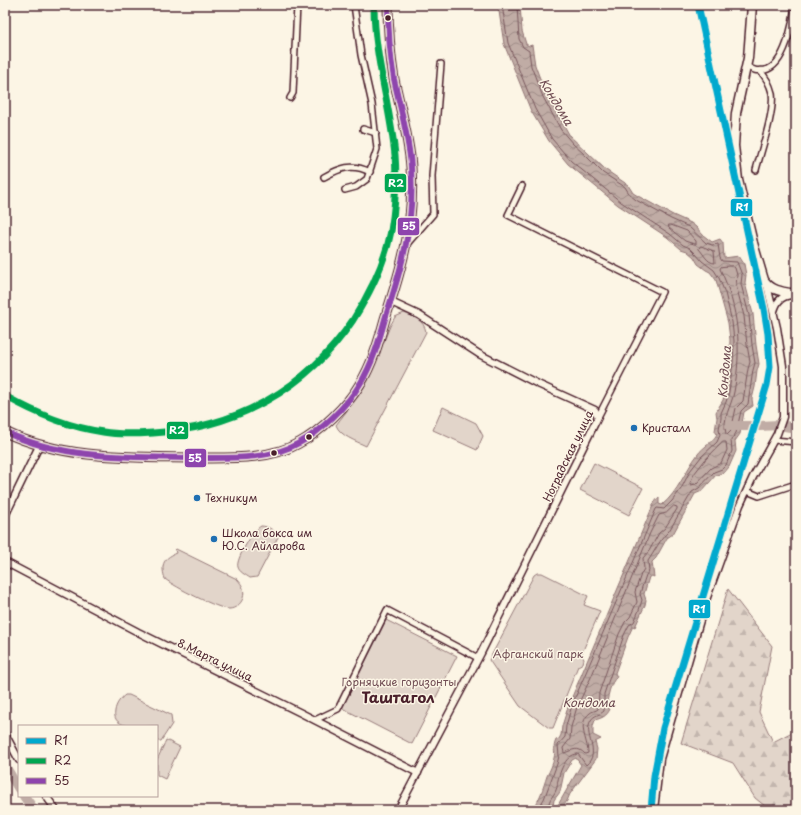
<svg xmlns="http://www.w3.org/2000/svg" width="801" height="815" viewBox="0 0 801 815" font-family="'Playpen Sans',sans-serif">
  <defs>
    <pattern id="forest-firs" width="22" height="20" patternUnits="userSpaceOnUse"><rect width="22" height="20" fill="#e2d5ca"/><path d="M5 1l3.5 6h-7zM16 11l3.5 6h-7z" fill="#c3b6ae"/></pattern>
    <pattern id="water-waves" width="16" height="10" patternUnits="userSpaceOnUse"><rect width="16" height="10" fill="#c0aca5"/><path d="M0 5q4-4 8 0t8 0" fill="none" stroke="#9e8b87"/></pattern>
  </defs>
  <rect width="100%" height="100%" fill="#fcf5e5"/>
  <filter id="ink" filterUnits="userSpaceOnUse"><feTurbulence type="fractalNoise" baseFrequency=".025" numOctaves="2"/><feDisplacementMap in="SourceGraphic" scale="8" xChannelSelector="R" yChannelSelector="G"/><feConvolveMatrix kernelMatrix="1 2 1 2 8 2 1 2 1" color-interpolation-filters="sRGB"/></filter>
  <g filter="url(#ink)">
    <polygon fill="url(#forest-firs)" stroke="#967a7a" points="728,589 772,646 759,712 773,742 796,730 796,810 770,810 755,798 733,763 681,743"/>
    <g fill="#e2d5ca" stroke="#967a7a">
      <path d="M 404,313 C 414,317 424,320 426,332 L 366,446 C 356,441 340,436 336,425 L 359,395 L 368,381 L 390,326 L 395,317 Z"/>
      <polygon points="443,407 476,423 483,436 477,450 433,430"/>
      <polygon points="594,463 643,488 629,515 580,490"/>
      <path d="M 261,526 C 268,526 276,531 278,537 L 257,577 L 250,578 C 246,575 239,572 238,567 C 235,560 254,529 261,526 Z"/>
      <path d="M 176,549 L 237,579 C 243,585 245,591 243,598 C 241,604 235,609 229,609 C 218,609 175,587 165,579 C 161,566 162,559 176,553 L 175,550 Z"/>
      <polygon points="537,573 542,573 588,596 584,605 600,611 581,655 584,659 583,663 578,666 553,728 549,728 520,706 489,660 534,575"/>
      <polygon points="386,620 457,656 412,744 342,708"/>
      <path d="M 125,695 L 129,695 L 171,715 L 172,724 L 161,741 L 157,741 L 157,726 C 145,726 111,731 115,711 C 116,704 120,699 125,695 Z"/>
      <polygon points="166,740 180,747 165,779 157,775 157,760"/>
    </g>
    <path fill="url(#water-waves)" stroke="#917474" fill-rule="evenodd" d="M 498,5 L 520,5 L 522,31 L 526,44 L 529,46 L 532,45 L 535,65 L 539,76 L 547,95 L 570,136 L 606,170 L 628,185 L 633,193 L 638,196 L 673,215 L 691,223 L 696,227 L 703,235 L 712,242 L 720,239 L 723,243 L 724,258 L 739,256 L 744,264 L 746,275 L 745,283 L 753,314 L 756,345 L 759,364 L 757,371 L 755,387 L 752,399 L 753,406 L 744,412 L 740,434 L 735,441 L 736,451 L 729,467 L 724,473 L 716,475 L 702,491 L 695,494 L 673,534 L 667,538 L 656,558 L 652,562 L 654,577 L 652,576 L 649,577 L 644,594 L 646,600 L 645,605 L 635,627 L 633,626 L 628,637 L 615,673 L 617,677 C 610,682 607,699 607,707 L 610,709 C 607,716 602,718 595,720 L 593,726 L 593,735 L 601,739 L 595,742 L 597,749 L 596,759 L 570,794 L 567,801 L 560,810 L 532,810 C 540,800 543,788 547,776 C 550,770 553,764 554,758 C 556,751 552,749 556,740 L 559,739 L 561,735 L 562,726 L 569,704 L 654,503 L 659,497 L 659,504 L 662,505 C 678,492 685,471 698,454 C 703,447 712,443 717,434 L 715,431 L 717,418 L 716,412 L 723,400 L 725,391 L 729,363 L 730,340 L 728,323 L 716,280 L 710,272 L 706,270 L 698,264 L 694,257 L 687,251 L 681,249 L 667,237 L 618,205 L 568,164 L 549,141 L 531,111 L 504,44 ZM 576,758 L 581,765 L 558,805 L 553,806 L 554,800 L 560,792 L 564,773 L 572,760 Z"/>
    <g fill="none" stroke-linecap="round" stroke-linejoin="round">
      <g stroke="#79575c" stroke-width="1">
        <polyline points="502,5 508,43 535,109 552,139 571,161 621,202 670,234 683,245 690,248 696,254 702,261 714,270 719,278 725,293 732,322 734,341 733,363 729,392 726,402 721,413 721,418 719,429 720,435 717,442 701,457 690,471 681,489 672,501 664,509 657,508 656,509 572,705 566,726 565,737 558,745 559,756 557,764 544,799 537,810"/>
        <path d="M 517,5 L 519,39 L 523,47 L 529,51 L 531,66 L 543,97 L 561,130 L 573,144 L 584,154 L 603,173 L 625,187 L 630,195 L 636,200 L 671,219 L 689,227 L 706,243 L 712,245 L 718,244 L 720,258 L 722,261 L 737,262 L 742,275 L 741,284 L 749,315 L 752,345 L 755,363 L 753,370 L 748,404 L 741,411 L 736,433 L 731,440 L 732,451 L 726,465 L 722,469 L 714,472 L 699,488 L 692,492 L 669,531 C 660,539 655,551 648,561 L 649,571 L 646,575 L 642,587 L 640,594 L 642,600 L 639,610 L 634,622 L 629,625 L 624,635 L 604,694 L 604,711 C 600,715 594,715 591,720 C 582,735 602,752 586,765 L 578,754 C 566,754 560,771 558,780 C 557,783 558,786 556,790 C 554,796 548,799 549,807 L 552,810"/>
        <polygon points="669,225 671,225 687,231 696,241 696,244 694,244 685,241 669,228"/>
        <path d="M 701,246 L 714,251 L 715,263 C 707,263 704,254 699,249 Z"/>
        <path d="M 733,266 L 735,268 L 737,275 L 736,285 L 744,316 L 747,345 L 750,362 L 748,369 L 743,401 L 736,408 L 731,431 L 727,435 L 726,434 C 722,417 731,408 734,392 C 742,350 739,307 720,269 L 721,267 Z"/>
        <polygon points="723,442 726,442 727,450 721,463 711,468 696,484 691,485 690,483 694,474 705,460"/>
        <path d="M 674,506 L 677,507 L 677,509 L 665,528 L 659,533 L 649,551 L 643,558 L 644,569 L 641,574 L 635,592 L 637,602 L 630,617 L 625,622 L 619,634 L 599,693 L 598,709 C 596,711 592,711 590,713 C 576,724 588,740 588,753 L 585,754 C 578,746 573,750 564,753 L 563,748 L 570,739 L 571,727 L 577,707 L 592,675 L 650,533 L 659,515 L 666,513 Z"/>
      </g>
      <g stroke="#c0aca5" stroke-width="10">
        <polyline points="730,426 760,426 779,425 796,428"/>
        <polyline points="5,766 19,789"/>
        <polyline points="24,796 34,810"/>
      </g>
      <g stroke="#4a1f2b" stroke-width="8">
        <g id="minor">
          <path d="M 747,66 C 753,71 757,71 765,70 C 785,66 793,23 795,5"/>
          <polyline points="290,98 293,93 297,5"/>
          <polyline points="363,129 376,133"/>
          <path d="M 756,170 C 761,151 775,111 772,93 C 770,85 766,77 760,71"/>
          <path d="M 324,177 C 340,168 352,163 370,172"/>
          <polyline points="522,186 508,215 662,292 598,417"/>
          <polyline points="345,190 356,187 367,179 377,149 372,104 361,55 354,5"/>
          <polyline points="406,245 433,214 432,176 441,64"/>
          <polyline points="774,440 796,442"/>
          <polyline points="747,491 759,496 796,484"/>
          <polyline points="315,720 338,709 387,610 478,658"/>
        </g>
      </g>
      <g stroke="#4a1f2b" stroke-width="9">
        <g id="tertiary">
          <polyline points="391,302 419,315 479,354 540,385 595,410 598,417 481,653 398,810"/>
          <path d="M 774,311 C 777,301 781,296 792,295"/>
          <polyline points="5,516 39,446"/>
          <polyline points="5,562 138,632 301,713 418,773"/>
          <polyline points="5,734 19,760"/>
          <polyline points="46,796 56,810"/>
          <polyline points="654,810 660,759 705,603 740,505 753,477 777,434 783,417 783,366 777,328 767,285"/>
        </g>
      </g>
      <g stroke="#4a1f2b" stroke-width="11">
        <g id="primary">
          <path d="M 752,5 L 748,58 L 736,113 L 734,146 L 738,180 L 753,243 L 764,280 C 771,291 784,292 796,294"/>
          <path d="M 5,432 C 64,460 132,457 196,458 C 229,458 270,460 299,443 C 320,432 348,405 360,384 C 372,365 379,341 385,319 C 395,288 407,250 410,217 C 412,200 412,183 411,167 C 409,137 400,108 394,79 C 390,54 388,30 388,5"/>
        </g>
      </g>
      <use href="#minor" stroke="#fcf5e5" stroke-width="5"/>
      <use href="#tertiary" stroke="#fcf5e5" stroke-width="6"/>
      <use href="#primary" stroke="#fcf5e5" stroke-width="8"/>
      <g stroke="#4a1f2b" stroke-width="3">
        <polyline id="rail" points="651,810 654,776 663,728 767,385 770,367 768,334 764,309 698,5"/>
      </g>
      <use href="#rail" stroke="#fcf5e5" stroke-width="1.5" stroke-dasharray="4.5" stroke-linecap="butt"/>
      <g stroke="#fcf5e5" stroke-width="9">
        <path id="bus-1" d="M 5,432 C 64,460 132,457 196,458 C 229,458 270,460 299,443 C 320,432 348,405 360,384 C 372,365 379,341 385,319 C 395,288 407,250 410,217 C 412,200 412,183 411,167 C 409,137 400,108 394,79 C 390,54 388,30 388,5"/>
      </g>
      <use href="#bus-1" stroke="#8e44ad" stroke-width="6"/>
      <g stroke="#fcf5e5" stroke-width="10">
        <polyline id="rail-1" points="651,810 654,776 663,728 767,385 770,367 768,334 764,309 698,5"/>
      </g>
      <g stroke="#fcf5e5" stroke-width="10">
        <path id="rail-2" d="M 5,396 C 35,413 68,427 103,432 C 119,435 137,434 153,433 C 236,428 307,389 353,320 C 370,293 385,263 391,231 C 395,207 397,180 395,155 C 390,105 374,56 374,5"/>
      </g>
      <use href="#rail-1" stroke="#00a9ce" stroke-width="7"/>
      <use href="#rail-2" stroke="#00a651" stroke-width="7"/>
    </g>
  </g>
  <g fill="#4a1f2b" stroke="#fcf5e5" stroke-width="1.5">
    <circle cx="388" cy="18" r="3.5"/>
    <circle cx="309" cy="437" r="3.5"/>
    <circle cx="274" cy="453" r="3.5"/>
  </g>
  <g fill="#1f6fb2" stroke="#fcf5e5" stroke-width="1.5">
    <circle cx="634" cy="428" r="4"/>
    <circle cx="197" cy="498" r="4"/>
    <circle cx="214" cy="539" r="4"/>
  </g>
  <g text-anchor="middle" stroke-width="3" stroke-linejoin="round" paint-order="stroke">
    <g font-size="11" fill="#4a1f2b" stroke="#fcf5e5" text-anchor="start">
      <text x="642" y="432">Кристалл</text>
      <text x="205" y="502">Техникум</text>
      <text x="222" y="537">Школа бокса им<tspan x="222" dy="13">Ю.С. Айларова</tspan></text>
    </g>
    <g font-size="11" fill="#4a1f2b" stroke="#fcf5e5">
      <text transform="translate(568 456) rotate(-64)" y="4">Ноградская улица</text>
      <text transform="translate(215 660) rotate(26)" y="4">8 Марта улица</text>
    </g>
    <g font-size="11" fill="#704c53" stroke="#fcf5e5">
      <text x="538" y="658">Афганский парк</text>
      <text x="399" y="686">Горняцкие горизонты</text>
    </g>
    <g font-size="12" font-style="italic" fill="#6d4950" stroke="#fcf5e5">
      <text transform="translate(556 102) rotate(59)" y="4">Кондома</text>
      <text transform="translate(725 372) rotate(-85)" y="4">Кондома</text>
      <text x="589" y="707">Кондома</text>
    </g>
    <g font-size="15" font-weight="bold" fill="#4a1f2b" stroke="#fcf5e5">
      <text x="398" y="703">Таштагол</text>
    </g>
  </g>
  <g stroke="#fcf5e5" stroke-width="1.5">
    <rect x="384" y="173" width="23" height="20" rx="4" fill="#00a651"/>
    <rect x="730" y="198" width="23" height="19" rx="4" fill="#00a9ce"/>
    <rect x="397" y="217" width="23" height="19" rx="4" fill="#8e44ad"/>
    <rect x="166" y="421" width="23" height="19" rx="4" fill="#00a651"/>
    <rect x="184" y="448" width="23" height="20" rx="4" fill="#8e44ad"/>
    <rect x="688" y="599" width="23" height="20" rx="4" fill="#00a9ce"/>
  </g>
  <g font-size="11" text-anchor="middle" font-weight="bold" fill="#fff">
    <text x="396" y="187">R2</text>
    <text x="742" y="211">R1</text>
    <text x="409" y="230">55</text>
    <text x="177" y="434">R2</text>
    <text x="195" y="462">55</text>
    <text x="699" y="613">R1</text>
  </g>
  <rect width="801" height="815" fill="none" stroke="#fcf5e5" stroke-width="20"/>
  <rect x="10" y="10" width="781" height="795" fill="none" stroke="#4a1f2b" stroke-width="1.5" filter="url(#ink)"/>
  <rect x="18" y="725" width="140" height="72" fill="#fcf5e5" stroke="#b59f9b"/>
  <rect x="26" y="738" width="20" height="6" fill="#00a9ce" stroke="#b59f9b"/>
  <text x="54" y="745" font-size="12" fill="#4a1f2b">R1</text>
  <rect x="26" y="758" width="20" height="6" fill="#00a651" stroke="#b59f9b"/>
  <text x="54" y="765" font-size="12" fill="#4a1f2b">R2</text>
  <rect x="26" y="778" width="20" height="6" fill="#8e44ad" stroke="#b59f9b"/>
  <text x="54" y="785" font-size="12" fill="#4a1f2b">55</text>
</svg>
